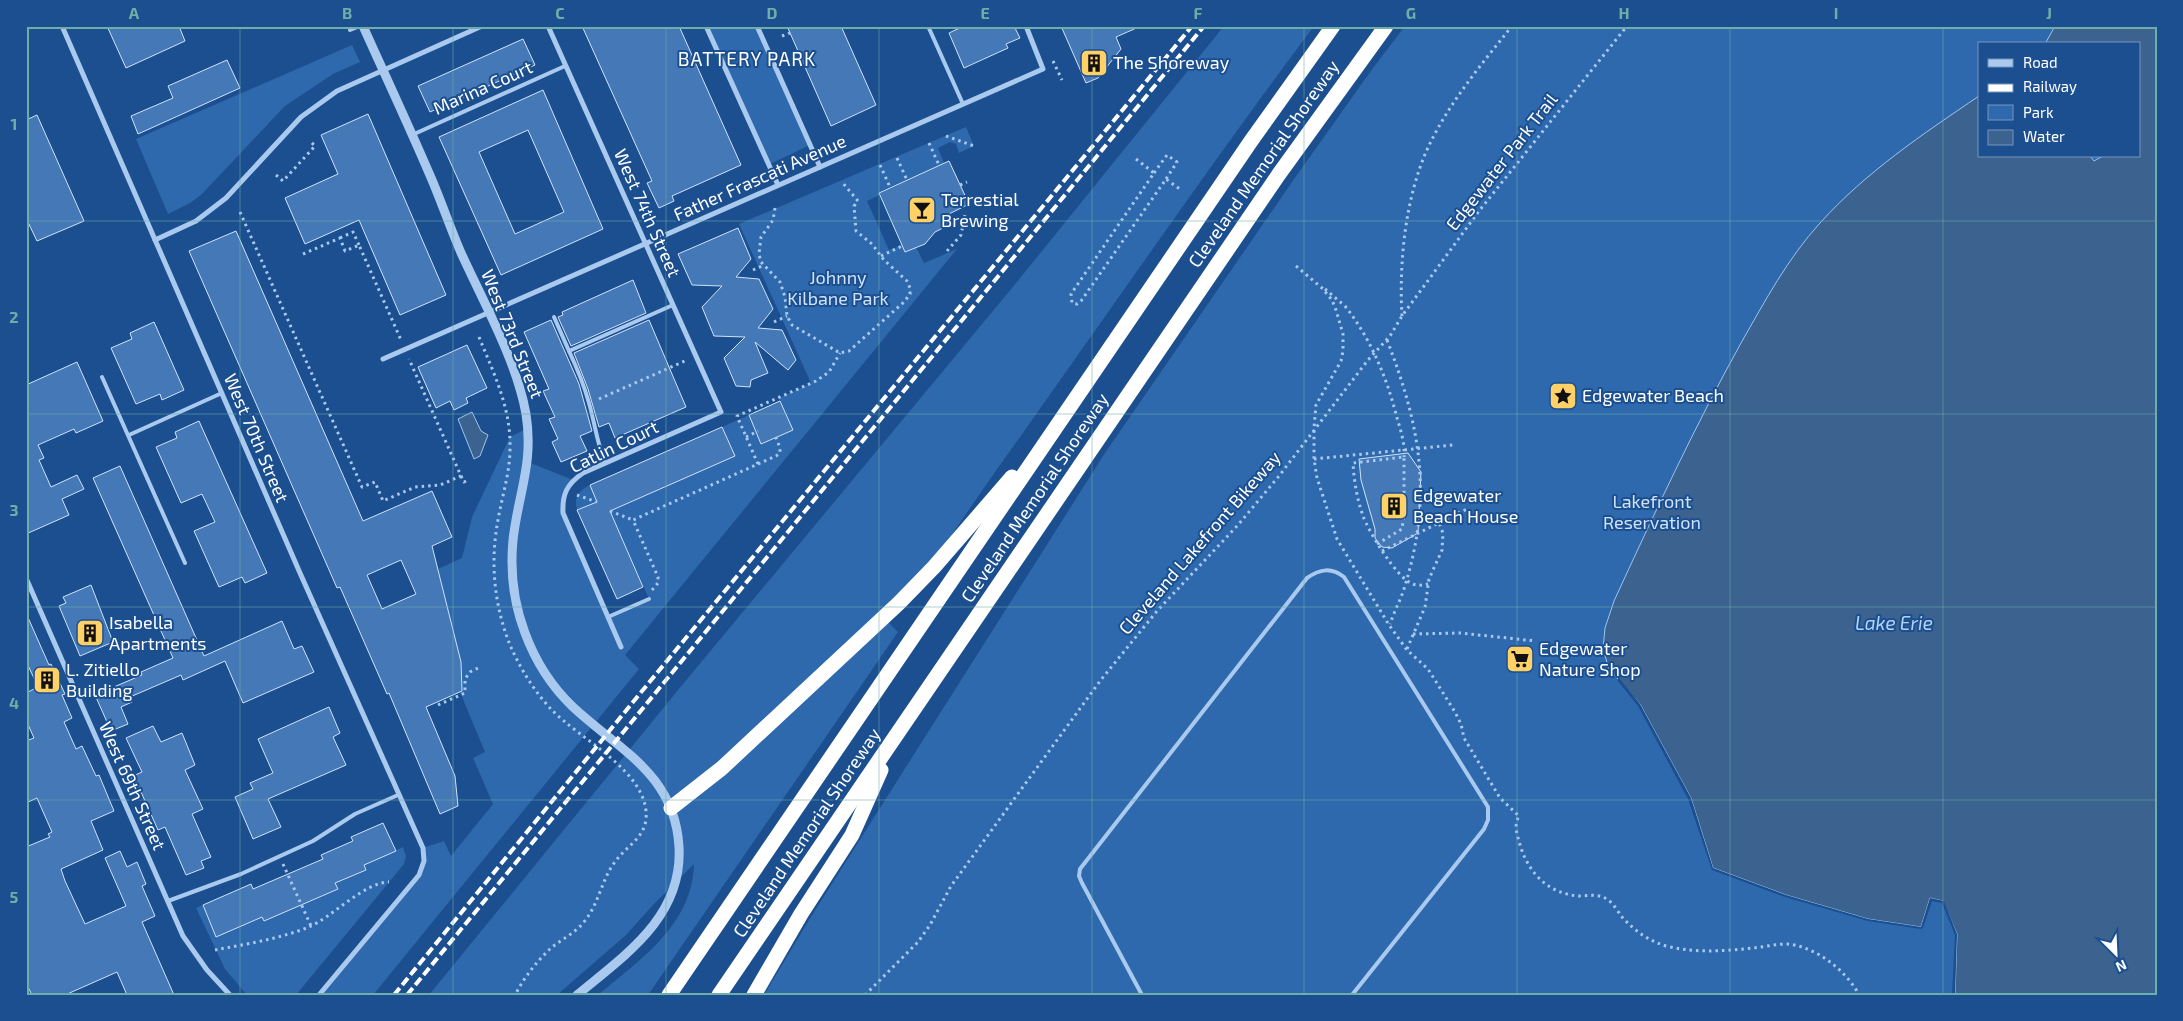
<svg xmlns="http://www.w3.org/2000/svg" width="2183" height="1021" viewBox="0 0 2183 1021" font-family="'Exo 2',sans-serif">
  <rect width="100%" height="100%" fill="#1b4f8f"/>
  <g fill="#2e69ad" fill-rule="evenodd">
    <polygon points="706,26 757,26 810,145 768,165"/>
    <path d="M 1224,26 L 1314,26 C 1204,173 1100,325 993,475 C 958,524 926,576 889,623 L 898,632 L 648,995 L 598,995 C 641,959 692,925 694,864 L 652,906 L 626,935 L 557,995 L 429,995 L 683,684 L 1012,288 Z"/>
    <path d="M 1405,26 L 2157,26 L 2101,995 L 764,995 L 809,920 L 1105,453 L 1292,182 L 1373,68 ZM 1979,44 L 2139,44 L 2139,156 L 1979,156 Z"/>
    <polygon points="352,45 360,62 333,74 285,106 201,195 190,203 168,214 136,139"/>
    <polygon points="966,127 974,146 959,153 956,144 950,142 938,148 944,163 879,192 880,195 867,201 889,250 902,245 905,252 916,247 924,263 957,249 625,655 639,669 373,995 319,995 419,875 424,861 423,848 444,841 451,856 493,804 473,758 485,752 460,692 462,691 461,662 438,569 462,558 472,517 510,437 528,428 528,462 573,480 567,488 563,513 608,617 649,599 610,511 735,456 722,427 749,415 751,421 754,421 762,444 768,441 767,440 793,430 779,398 811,383 739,224"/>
    <path d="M 590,485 L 597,502 L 577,510 C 573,498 579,490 590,485 Z"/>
    <polygon points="403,847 406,856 404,864 296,995 247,995 225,969 196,908 203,905 216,936 262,917 264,921 296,907 292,872 306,903 338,889 335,883 366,870 364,865"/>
  </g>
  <g fill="#3c6290" stroke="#9cc4f0">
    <path d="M 2055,26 L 2157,26 L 2157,995 L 1955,995 L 1957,934 L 1943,901 L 1930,898 L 1921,927 L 1868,919 L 1786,895 L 1713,868 L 1691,798 L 1640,704 L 1609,669 L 1603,649 L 1605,628 L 1614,601 C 1654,514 1695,426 1741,343 C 1765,301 1788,258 1820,223 C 1866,172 1923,134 1979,96 L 1979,156 L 2090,156 L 2094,161 L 2103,156 L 2139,156 L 2139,44 L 2045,44 Z"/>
    <polygon points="472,412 481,431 488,435 480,456 474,459 458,419"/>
  </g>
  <polygon fill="#1b4f8f" points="1619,678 1640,704 1691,798 1713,868 1786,895 1868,919 1921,927 1930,898 1944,901 1957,934 1955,995 1952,995 1955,935 1942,903 1932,901 1923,928 1921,929 1868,921 1785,897 1712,870 1688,799 1638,706 1617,680"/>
  <g fill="#4478b7" stroke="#cfe3fa" fill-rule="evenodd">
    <polygon points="107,26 179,26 185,41 126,68"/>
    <polygon points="582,26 679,26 741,165 672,196 674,201 659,208 647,183 652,181"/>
    <polygon points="787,26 841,26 876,105 831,126"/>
    <polygon points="964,26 1014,26 1020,38 1006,44 1008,48 964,68 949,33"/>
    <polygon points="1061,26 1141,26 1116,37 1121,49 1098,78 1086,83"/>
    <polygon points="523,39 535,65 430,112 418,86"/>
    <polygon points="227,60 240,88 138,134 131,116 173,98 168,86"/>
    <path d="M 543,90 L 603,229 L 501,275 L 439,137 ZM 528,130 L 564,212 L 515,234 L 479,152 Z"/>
    <polygon points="368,114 446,295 400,315 359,220 305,244 285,198 338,174 321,135"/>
    <polygon points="37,115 84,221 37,241 26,218 26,120"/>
    <polygon points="949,161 969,204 945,216 949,225 935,232 925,244 905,252 879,193"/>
    <polygon points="738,228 751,259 736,277 759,279 773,309 758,328 782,330 796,360 788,370 755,342 768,373 751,380 750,387 736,386 724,358 745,337 714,336 702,307 722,286 692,285 678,254"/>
    <path d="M 236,231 L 363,521 L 432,491 L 452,537 L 432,546 L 461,662 L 462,691 L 426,707 L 455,776 L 458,806 L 440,814 L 389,693 L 387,694 L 340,587 L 337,588 L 189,251 ZM 401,560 L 416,594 L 382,609 L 367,575 Z"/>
    <polygon points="633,280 646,313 571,346 558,317 563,315 562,312"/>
    <polygon points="551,320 579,384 592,431 580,436 587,451 561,462 552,442 558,439 549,419 555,417 543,391 549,389 524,332"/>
    <polygon points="649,320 686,407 615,438 609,423 599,427 588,389 574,353"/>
    <polygon points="154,322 184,390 162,400 160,394 136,404 111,348 132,339 130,333"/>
    <polygon points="467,345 487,388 466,398 468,403 454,410 450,401 436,408 418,367"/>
    <polygon points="77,362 103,421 76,433 74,429 38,445 44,458 39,460 51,487 77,475 84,489 62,499 69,515 26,534 26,385"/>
    <polygon points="780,401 793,430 761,444 749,415"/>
    <polygon points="199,421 267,573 245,583 242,577 219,587 194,531 215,522 202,494 181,503 156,447 177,438 175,432"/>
    <polygon points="722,427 735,456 610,511 643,587 617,599 577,510 597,502 590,485"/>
    <polygon points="1408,453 1421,472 1418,533 1392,548 1382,547 1375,538 1375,529 1361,480 1359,459"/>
    <polygon points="120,466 204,656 282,621 294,649 302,646 314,672 243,703 225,661 183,680 181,675 130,697 132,702 121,707 128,724 111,731 95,695 142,675 141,672 173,658 93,478"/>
    <polygon points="91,585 113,642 80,656 59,606 66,603 63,597"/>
    <polygon points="26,613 49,665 51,664 65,694 62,695 72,718 64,722 76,749 82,746 96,776 99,775 114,811 91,821 103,850 61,869 65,881 85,924 126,906 105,858 120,851 127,867 137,862 146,884 142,886 155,916 142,922 174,995 127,995 117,972 65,995 32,995 26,983 26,847 50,837 48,834 52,832 37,798 26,803 26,741 34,738 26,720 26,693 38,687 26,661"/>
    <polygon points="329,707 340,733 333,737 346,765 268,799 281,827 253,839 235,797 253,789 250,783 273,773 258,739"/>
    <polygon points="153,726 161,742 182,733 195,765 185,770 203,809 192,814 211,857 201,861 204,868 186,875 165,827 158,830 141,792 138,793 131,777 142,772 126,738"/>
    <polygon points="383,823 396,851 364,865 366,870 335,883 338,889 264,921 262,917 216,937 203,905 251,884 253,889 323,859 321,855 353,841 351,837"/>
  </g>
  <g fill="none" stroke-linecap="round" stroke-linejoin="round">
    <g stroke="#a9c9ee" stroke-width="3" stroke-dasharray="2.5 4" stroke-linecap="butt">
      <polyline points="782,36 790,33"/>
      <polyline points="1053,61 1062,80"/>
      <polyline points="946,136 974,146"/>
      <polyline points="929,143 939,165"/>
      <polyline points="897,158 907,180"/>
      <polyline points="1136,159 1154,173 1071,294 1072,303 1077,304 1081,301 1166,179 1181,190"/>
      <polyline points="880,165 890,187"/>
      <polyline points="1154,173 1167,155 1177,162 1166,179"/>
      <polyline points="276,175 283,181 315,146 310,141"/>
      <polyline points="960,185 967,182"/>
      <polyline points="775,208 773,220 761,237 759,254 761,262 780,282 785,297 787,316 792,325 840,353 849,351 904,302 910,294 910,288 907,281 884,260 872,244 856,231 854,206 858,201 842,182"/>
      <polyline points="240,212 362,487 375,482 383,501 415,487 440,485 461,476 409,359"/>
      <polyline points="340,238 353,232 359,245"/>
      <polyline points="947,251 961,235 965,215"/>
      <polyline points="303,254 340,238 345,251 359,245 401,340"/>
      <polyline points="881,256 902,246"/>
      <path d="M 1296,266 L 1322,288 L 1332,300 L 1336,310 L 1343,334 L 1343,351 L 1341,361 L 1316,405 L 1314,428 L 1314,459 L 1317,478 L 1337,539 L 1389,625 L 1407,650 L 1428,669 L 1455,712 L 1461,724 L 1464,738 L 1500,798 L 1519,816 C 1513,826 1518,837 1521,848 C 1530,875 1550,894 1579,896 C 1589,896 1599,893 1608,900 C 1614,904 1618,912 1622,917 C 1636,932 1650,942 1670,947 C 1698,953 1725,951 1753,948 C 1764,947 1776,944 1787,944 C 1815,946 1847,971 1859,995"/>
      <polyline points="753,270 764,265"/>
      <polyline points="1325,289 1345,306"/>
      <path d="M 1402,316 C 1399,263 1405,201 1426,152 C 1447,105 1480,66 1512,26"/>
      <polyline points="774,322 787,316"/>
      <path d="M 479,337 C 494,374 511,408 510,448 C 510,473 502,496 498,520 C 490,562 494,605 510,645 C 520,668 534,691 551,709 C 580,740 650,772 646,819 C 644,839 625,847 615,862 C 601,880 599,905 583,923 C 574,934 560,940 550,949 C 536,962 524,978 515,995"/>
      <path d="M 1387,340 C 1421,428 1433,497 1404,589 C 1400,601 1394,612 1390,624"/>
      <polyline points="599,399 687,360"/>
      <polyline points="746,437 758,431"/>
      <polyline points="1314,459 1453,445"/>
      <polyline points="758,464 737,416 816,381 829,372 840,353"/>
      <polyline points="461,476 464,482 468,480"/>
      <polyline points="577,495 597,502"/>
      <polyline points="610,511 633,520"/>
      <path d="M 1377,544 L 1402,529 L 1404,514 L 1404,457 L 1353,463 C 1354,481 1357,499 1363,516 C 1369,532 1397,579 1413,584 C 1418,586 1423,585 1428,584"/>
      <polyline points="1382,551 1467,509"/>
      <polyline points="652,590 658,583 658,577 633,520 776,456 780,453 780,448 775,435"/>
      <polyline points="1413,634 1460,633 1536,641"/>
      <polyline points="1407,649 1425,607 1429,579 1442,550 1443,533 1439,523"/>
      <polyline points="438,705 465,693 465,679 470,672 480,667"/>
      <polyline points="283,864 311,926"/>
      <path d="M 215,950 C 246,944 279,939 309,927 C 332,917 365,882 389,882"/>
      <polyline points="865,995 918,942 930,925 951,886 1100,681 1157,611 1238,525 1279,476 1368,360 1390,336 1402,316 1479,211 1627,26"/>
    </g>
    <g stroke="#a9c9ee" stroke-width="4">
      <polyline points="928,26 963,104"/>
      <polyline points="350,30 360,26"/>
      <polyline points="412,135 565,66"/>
      <polyline points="554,317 569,351 673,305"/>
      <path d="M 569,351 C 577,368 584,385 589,403 C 595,424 597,443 605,463"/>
      <polyline points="102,377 185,563"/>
      <polyline points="129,435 222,393"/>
      <polyline points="608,617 649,599"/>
      <polyline points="168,901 241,874 313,841 355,814 398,795"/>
      <path d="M 1142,995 L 1082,883 L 1079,876 L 1080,869 L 1307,578 C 1320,569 1331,567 1344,577 L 1488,807 L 1488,820 L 1484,829 L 1352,995"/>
    </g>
    <g stroke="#a9c9ee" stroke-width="5">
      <polyline points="62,26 300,573 423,848 424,861 419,875 319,995"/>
      <path d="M 548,26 L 721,412 L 583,473 C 567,484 562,494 563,513 L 621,647"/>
      <polyline points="706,26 778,185"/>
      <polyline points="757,26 820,167"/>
      <polyline points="155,240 196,221 226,198 301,117 337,91 482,26"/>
      <polyline points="383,359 1043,69 1026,26"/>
      <polyline points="26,578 183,936 207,970 230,995"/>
    </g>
    <path stroke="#a9c9ee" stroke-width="9" d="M 363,26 C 385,75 408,124 429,173 C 441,200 450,228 462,255 C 484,303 517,362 526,414 C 534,464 518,494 513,540 C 510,571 514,604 525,633 C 535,660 551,686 573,707 C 619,750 675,774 679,847 C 683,917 625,955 577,995"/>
    <g stroke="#fff" stroke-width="15">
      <polyline points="671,808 722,768 899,603 934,567 1012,477"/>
      <polyline points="669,995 1251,141 1333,26"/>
      <polyline points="719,995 1279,174 1386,26"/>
      <polyline points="754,995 801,914 852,835 881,770"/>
    </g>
    <g stroke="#fff" stroke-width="4" stroke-dasharray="9 4" stroke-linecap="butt">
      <polyline points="394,995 633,702 1192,26"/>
      <polyline points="407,995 1204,26"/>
    </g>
    <path stroke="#a9c9ee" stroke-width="3" stroke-dasharray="2.5 4" stroke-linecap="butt" d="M 1345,306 C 1371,339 1387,378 1397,418 C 1401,431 1405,444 1404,457"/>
  </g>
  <path fill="none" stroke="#6fada8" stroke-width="1" stroke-opacity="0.55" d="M 240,26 L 240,995M 453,26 L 453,995M 666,26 L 666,995M 879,26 L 879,995M 1092,26 L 1092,995M 1304,26 L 1304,995M 1517,26 L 1517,995M 1730,26 L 1730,995M 1943,26 L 1943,995M 26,221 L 2157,221M 26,414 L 2157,414M 26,607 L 2157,607M 26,800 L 2157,800"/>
  <defs>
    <g id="building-square" transform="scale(1.4375)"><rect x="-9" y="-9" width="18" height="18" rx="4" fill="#ffd166" stroke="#1b4f8f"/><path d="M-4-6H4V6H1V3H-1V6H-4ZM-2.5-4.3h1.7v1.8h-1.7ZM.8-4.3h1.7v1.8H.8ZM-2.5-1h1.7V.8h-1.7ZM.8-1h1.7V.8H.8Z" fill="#111"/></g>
    <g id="bar-square" transform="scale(1.4375)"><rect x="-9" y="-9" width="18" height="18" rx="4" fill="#ffd166" stroke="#1b4f8f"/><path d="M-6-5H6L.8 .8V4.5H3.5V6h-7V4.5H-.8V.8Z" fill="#111"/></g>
    <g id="sight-square" transform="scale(1.4375)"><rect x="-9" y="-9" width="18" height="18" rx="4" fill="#ffd166" stroke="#1b4f8f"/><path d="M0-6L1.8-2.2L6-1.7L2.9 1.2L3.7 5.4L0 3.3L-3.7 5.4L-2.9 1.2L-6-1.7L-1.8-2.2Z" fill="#111"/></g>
    <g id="supermarket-square" transform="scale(1.4375)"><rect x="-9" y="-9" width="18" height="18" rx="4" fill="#ffd166" stroke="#1b4f8f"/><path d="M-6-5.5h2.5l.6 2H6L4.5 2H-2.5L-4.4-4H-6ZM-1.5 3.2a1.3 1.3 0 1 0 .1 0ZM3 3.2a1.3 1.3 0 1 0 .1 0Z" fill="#111"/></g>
  </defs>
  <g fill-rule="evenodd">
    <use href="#building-square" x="1094" y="63"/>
    <use href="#bar-square" x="922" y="210"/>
    <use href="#sight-square" x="1563" y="396"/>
    <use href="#building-square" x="1394" y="506"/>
    <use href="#building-square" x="90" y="633"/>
    <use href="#supermarket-square" x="1520" y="659"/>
    <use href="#building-square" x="47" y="680"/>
  </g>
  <g text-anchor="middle" stroke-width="4" stroke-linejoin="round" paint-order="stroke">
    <g font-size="18" fill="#fff" stroke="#1b4f8f" text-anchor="start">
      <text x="1113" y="69">The Shoreway</text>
      <text x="941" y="206">Terrestial<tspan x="941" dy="21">Brewing</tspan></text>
      <text x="1582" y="402">Edgewater Beach</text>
      <text x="1413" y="502">Edgewater<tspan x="1413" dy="21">Beach House</tspan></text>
      <text x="109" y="629">Isabella<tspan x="109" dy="21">Apartments</tspan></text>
      <text x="1539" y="655">Edgewater<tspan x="1539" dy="21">Nature Shop</tspan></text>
      <text x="66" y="676">L. Zitiello<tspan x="66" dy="21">Building</tspan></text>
    </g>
    <g font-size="18" fill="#fff" stroke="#1b4f8f">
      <text transform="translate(483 88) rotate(-24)" y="6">Marina Court</text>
      <text transform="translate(1502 162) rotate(-52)" y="6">Edgewater Park Trail</text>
      <text transform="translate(1264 164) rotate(-55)" y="6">Cleveland Memorial Shoreway</text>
      <text transform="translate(760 178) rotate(-24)" y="6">Father Frascati Avenue</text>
      <text transform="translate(647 213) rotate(66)" y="6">West 74th Street</text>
      <text transform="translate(512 334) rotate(68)" y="6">West 73rd Street</text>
      <text transform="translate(256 438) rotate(67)" y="6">West 70th Street</text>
      <text transform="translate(614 447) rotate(-26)" y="6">Catlin Court</text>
      <text transform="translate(1035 498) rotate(-56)" y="6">Cleveland Memorial Shoreway</text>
      <text transform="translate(1200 543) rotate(-49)" y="6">Cleveland Lakefront Bikeway</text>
      <text transform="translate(132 786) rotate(66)" y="6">West 69th Street</text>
      <text transform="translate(807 833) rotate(-56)" y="6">Cleveland Memorial Shoreway</text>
    </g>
    <g font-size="18" fill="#cfe3fa" stroke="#1b4f8f">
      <text x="838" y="284">Johnny<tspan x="838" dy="21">Kilbane Park</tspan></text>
      <text x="1652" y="508">Lakefront<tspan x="1652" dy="21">Reservation</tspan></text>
    </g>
    <g font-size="19" letter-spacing="1" fill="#fff" stroke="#1b4f8f">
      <text x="747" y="66">BATTERY PARK</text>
    </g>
    <g font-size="19" font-style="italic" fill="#b5d3f5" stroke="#1b4f8f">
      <text x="1894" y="630">Lake Erie</text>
    </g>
  </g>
  <rect width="2183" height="1021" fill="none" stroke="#1b4f8f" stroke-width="55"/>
  <rect x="1978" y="42" width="162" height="115" fill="#1b4f8f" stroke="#7695bc"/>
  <rect x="1988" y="59" width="25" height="8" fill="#a9c9ee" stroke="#7695bc"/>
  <text x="2023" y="68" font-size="15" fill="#ffffff">Road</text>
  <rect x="1988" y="84" width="25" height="8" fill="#ffffff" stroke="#7695bc"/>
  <text x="2023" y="92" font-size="15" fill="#ffffff">Railway</text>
  <rect x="1988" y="105" width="25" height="15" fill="#2e69ad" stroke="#7695bc"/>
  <text x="2023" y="118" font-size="15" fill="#ffffff">Park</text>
  <rect x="1988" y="130" width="25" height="15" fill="#3c6290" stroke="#7695bc"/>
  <text x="2023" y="142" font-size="15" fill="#ffffff">Water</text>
  <g transform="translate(2116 954) rotate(156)" stroke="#1b4f8f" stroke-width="4" paint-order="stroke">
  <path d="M0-4L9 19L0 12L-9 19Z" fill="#ffffff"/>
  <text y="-8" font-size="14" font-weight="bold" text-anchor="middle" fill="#ffffff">N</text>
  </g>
  <rect x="28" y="28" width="2128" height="966" fill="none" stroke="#6fada8" stroke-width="2"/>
  <g font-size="16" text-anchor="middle" font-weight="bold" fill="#6fada8">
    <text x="134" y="19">A</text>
    <text x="347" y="19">B</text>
    <text x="560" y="19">C</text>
    <text x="772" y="19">D</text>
    <text x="985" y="19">E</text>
    <text x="1198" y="19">F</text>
    <text x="1411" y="19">G</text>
    <text x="1624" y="19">H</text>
    <text x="1836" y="19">I</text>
    <text x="2049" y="19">J</text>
    <text x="14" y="130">1</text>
    <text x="14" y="323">2</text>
    <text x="14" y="516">3</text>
    <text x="14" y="709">4</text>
    <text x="14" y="903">5</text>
  </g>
</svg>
